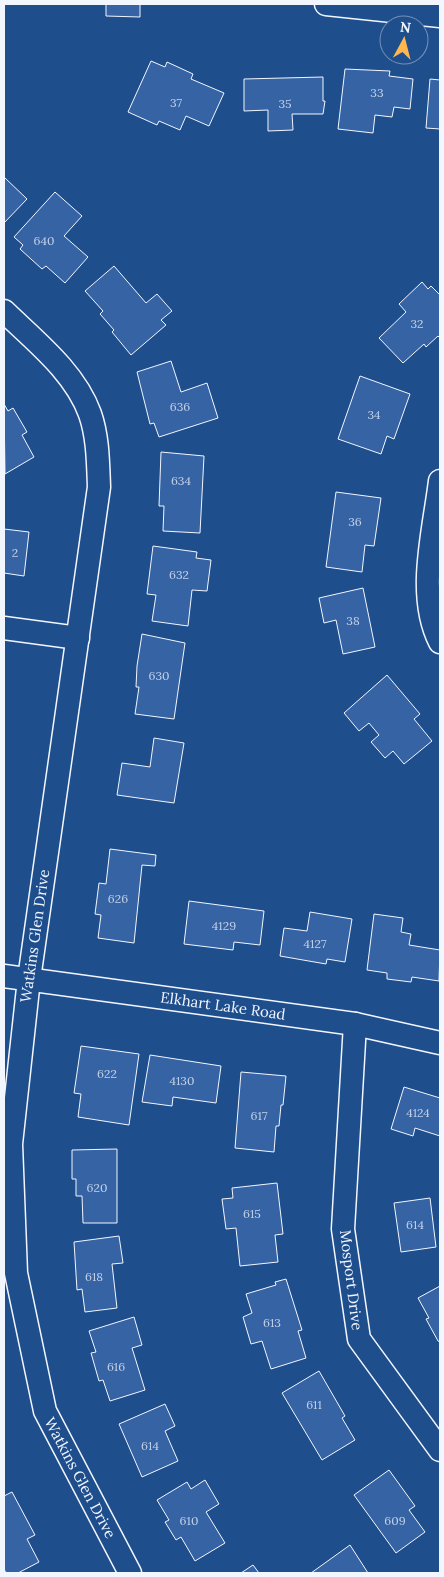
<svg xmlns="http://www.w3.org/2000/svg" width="444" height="1577" viewBox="0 0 444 1577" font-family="Lora,serif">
  <rect width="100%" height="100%" fill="#1f4e8c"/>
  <g fill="#3563a3" stroke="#f2f6ff">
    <polygon points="106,4 140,4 140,17 106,16"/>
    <polygon points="151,61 165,67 167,62 193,74 191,79 224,93 209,126 186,116 180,130 159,121 157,125 128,112"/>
    <polygon points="345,69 390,71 389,76 413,79 410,109 394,107 392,117 375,115 373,133 338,129"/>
    <polygon points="323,77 323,101 325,101 323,114 292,114 293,130 268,131 268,110 244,111 244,79"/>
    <polygon points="430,79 440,80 440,129 426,128"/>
    <polygon points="4,177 27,199 4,223"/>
    <polygon points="55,192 82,216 64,236 88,257 65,283 46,266 42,269 20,249 23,245 14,237"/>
    <polygon points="114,266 146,303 157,294 172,311 161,320 166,325 131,355 112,332 114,330 100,314 103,311 85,291"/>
    <polygon points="422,282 428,289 431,286 440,295 440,338 438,336 426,347 424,344 403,363 379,338 406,312 399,304"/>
    <polygon points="171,361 181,392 207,383 218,418 159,437 154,423 150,424 137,372"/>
    <polygon points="360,376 410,394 394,439 387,436 381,454 338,439"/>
    <polygon points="4,404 8,411 13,408 27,432 22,435 34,457 5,474"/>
    <polygon points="161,452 204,456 200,533 163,531 164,506 159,506"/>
    <polygon points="336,492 381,498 374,546 365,545 362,572 326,567"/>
    <polygon points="4,529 29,532 24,576 4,573"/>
    <polygon points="153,546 197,552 196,558 211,560 207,591 192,590 188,626 152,621 156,595 147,594"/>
    <polygon points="363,588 375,647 343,654 336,620 324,623 319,598"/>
    <polygon points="142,634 185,643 174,719 135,714 139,687 136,687 137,666"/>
    <polygon points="387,675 420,714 414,719 432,741 404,764 393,751 385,758 371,742 379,735 369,723 359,731 344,713"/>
    <polygon points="154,738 184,743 174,803 117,795 122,763 150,767"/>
    <polygon points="110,849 156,855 155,866 142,865 134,943 98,938 101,915 95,914 99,883 106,884"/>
    <polygon points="189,901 264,911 260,945 234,942 233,950 184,944"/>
    <polygon points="310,912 352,919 345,962 327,959 326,964 280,956 284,928 307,931"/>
    <polygon points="374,914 403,918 401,932 411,934 409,945 440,950 439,981 412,977 411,982 387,979 387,973 367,970"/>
    <polygon points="81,1046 139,1054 129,1125 78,1117 81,1094 74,1093"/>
    <polygon points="150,1055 221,1066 216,1103 173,1097 172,1106 142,1102"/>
    <polygon points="241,1072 286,1076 283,1105 281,1105 279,1126 276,1126 274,1152 235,1148"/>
    <polygon points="404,1087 440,1098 440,1136 415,1128 413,1136 391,1129"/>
    <polygon points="117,1149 117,1223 83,1223 82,1196 76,1196 76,1179 72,1179 72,1150"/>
    <polygon points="277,1183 283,1234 275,1235 278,1262 240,1266 236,1228 226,1229 222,1199 233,1198 232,1188"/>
    <polygon points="430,1198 436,1247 401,1252 394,1203"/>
    <polygon points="119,1236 123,1263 112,1264 117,1308 85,1312 82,1289 77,1290 74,1242"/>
    <polygon points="286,1279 302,1330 298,1331 306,1358 271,1369 262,1341 251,1344 243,1317 252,1313 246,1294 276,1285 275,1282"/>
    <polygon points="440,1286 440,1342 438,1341 426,1319 429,1318 418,1298"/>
    <polygon points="134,1317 142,1345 132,1348 145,1390 110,1401 103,1380 99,1381 91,1353 96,1352 89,1331"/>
    <polygon points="319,1371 345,1416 342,1418 355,1440 322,1460 282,1393"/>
    <polygon points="165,1404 175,1426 165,1431 178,1461 142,1477 119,1424"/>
    <polygon points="389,1470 415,1506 409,1510 425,1532 396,1553 354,1495"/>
    <polygon points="205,1480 219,1504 206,1512 225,1543 195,1561 181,1537 176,1540 165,1522 169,1520 157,1500 187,1482 191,1489"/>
    <polygon points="12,1492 35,1535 27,1539 39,1562 18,1573 6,1573 4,1569 4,1496"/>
    <polygon points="350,1545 368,1573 311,1573"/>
    <polygon points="253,1565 259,1573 241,1573"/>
  </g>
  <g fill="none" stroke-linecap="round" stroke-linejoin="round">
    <g stroke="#f2f6ff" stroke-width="25">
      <g id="street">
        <polyline points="326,4 440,16"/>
        <path d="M 4,311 C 35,341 75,372 90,414 C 98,437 98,462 99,487 L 29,979 L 11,1144 L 16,1273 L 45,1411 L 130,1573"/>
        <path d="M 440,481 C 434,531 416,595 440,642"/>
        <polyline points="4,628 78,638"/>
        <polyline points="4,976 355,1024 440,1043"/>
        <polyline points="355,1024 343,1229 359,1339 440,1450"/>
      </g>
    </g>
    <use href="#street" stroke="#1f4e8c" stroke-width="22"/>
  </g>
  <g text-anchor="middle" stroke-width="4" stroke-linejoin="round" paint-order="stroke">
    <g font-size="12" fill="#c3d1e8">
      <text x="377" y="97">33</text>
      <text x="176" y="107">37</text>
      <text x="285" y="108">35</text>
      <text x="44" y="245">640</text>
      <text x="417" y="328">32</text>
      <text x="180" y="411">636</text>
      <text x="374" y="419">34</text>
      <text x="181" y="485">634</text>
      <text x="355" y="526">36</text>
      <text x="15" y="557">2</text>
      <text x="179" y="579">632</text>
      <text x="353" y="625">38</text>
      <text x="159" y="680">630</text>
      <text x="118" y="903">626</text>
      <text x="224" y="930">4129</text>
      <text x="315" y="948">4127</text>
      <text x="107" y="1078">622</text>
      <text x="182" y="1085">4130</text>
      <text x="418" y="1117">4124</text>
      <text x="259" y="1120">617</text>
      <text x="97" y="1192">620</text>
      <text x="252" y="1218">615</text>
      <text x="415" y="1229">614</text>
      <text x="94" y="1281">618</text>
      <text x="272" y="1327">613</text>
      <text x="116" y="1371">616</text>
      <text x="314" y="1409">611</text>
      <text x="150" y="1450">614</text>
      <text x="189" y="1525">610</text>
      <text x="395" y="1525">609</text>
    </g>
    <g font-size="15" fill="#f2f6ff" stroke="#1f4e8c">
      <text transform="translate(35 936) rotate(-82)" y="5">Watkins Glen Drive</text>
      <text transform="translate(223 1006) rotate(8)" y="5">Elkhart Lake Road</text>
      <text transform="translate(351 1280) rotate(83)" y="5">Mosport Drive</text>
      <text transform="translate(80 1478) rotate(62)" y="5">Watkins Glen Drive</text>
    </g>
  </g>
  <rect width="444" height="1577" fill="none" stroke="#f2f6ff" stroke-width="10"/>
  <g transform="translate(404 40) rotate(7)"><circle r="24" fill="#1f4e8c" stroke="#7391ba"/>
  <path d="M0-4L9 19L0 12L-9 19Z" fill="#ffb74d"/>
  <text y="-8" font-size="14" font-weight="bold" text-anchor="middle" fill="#f2f6ff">N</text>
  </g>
</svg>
